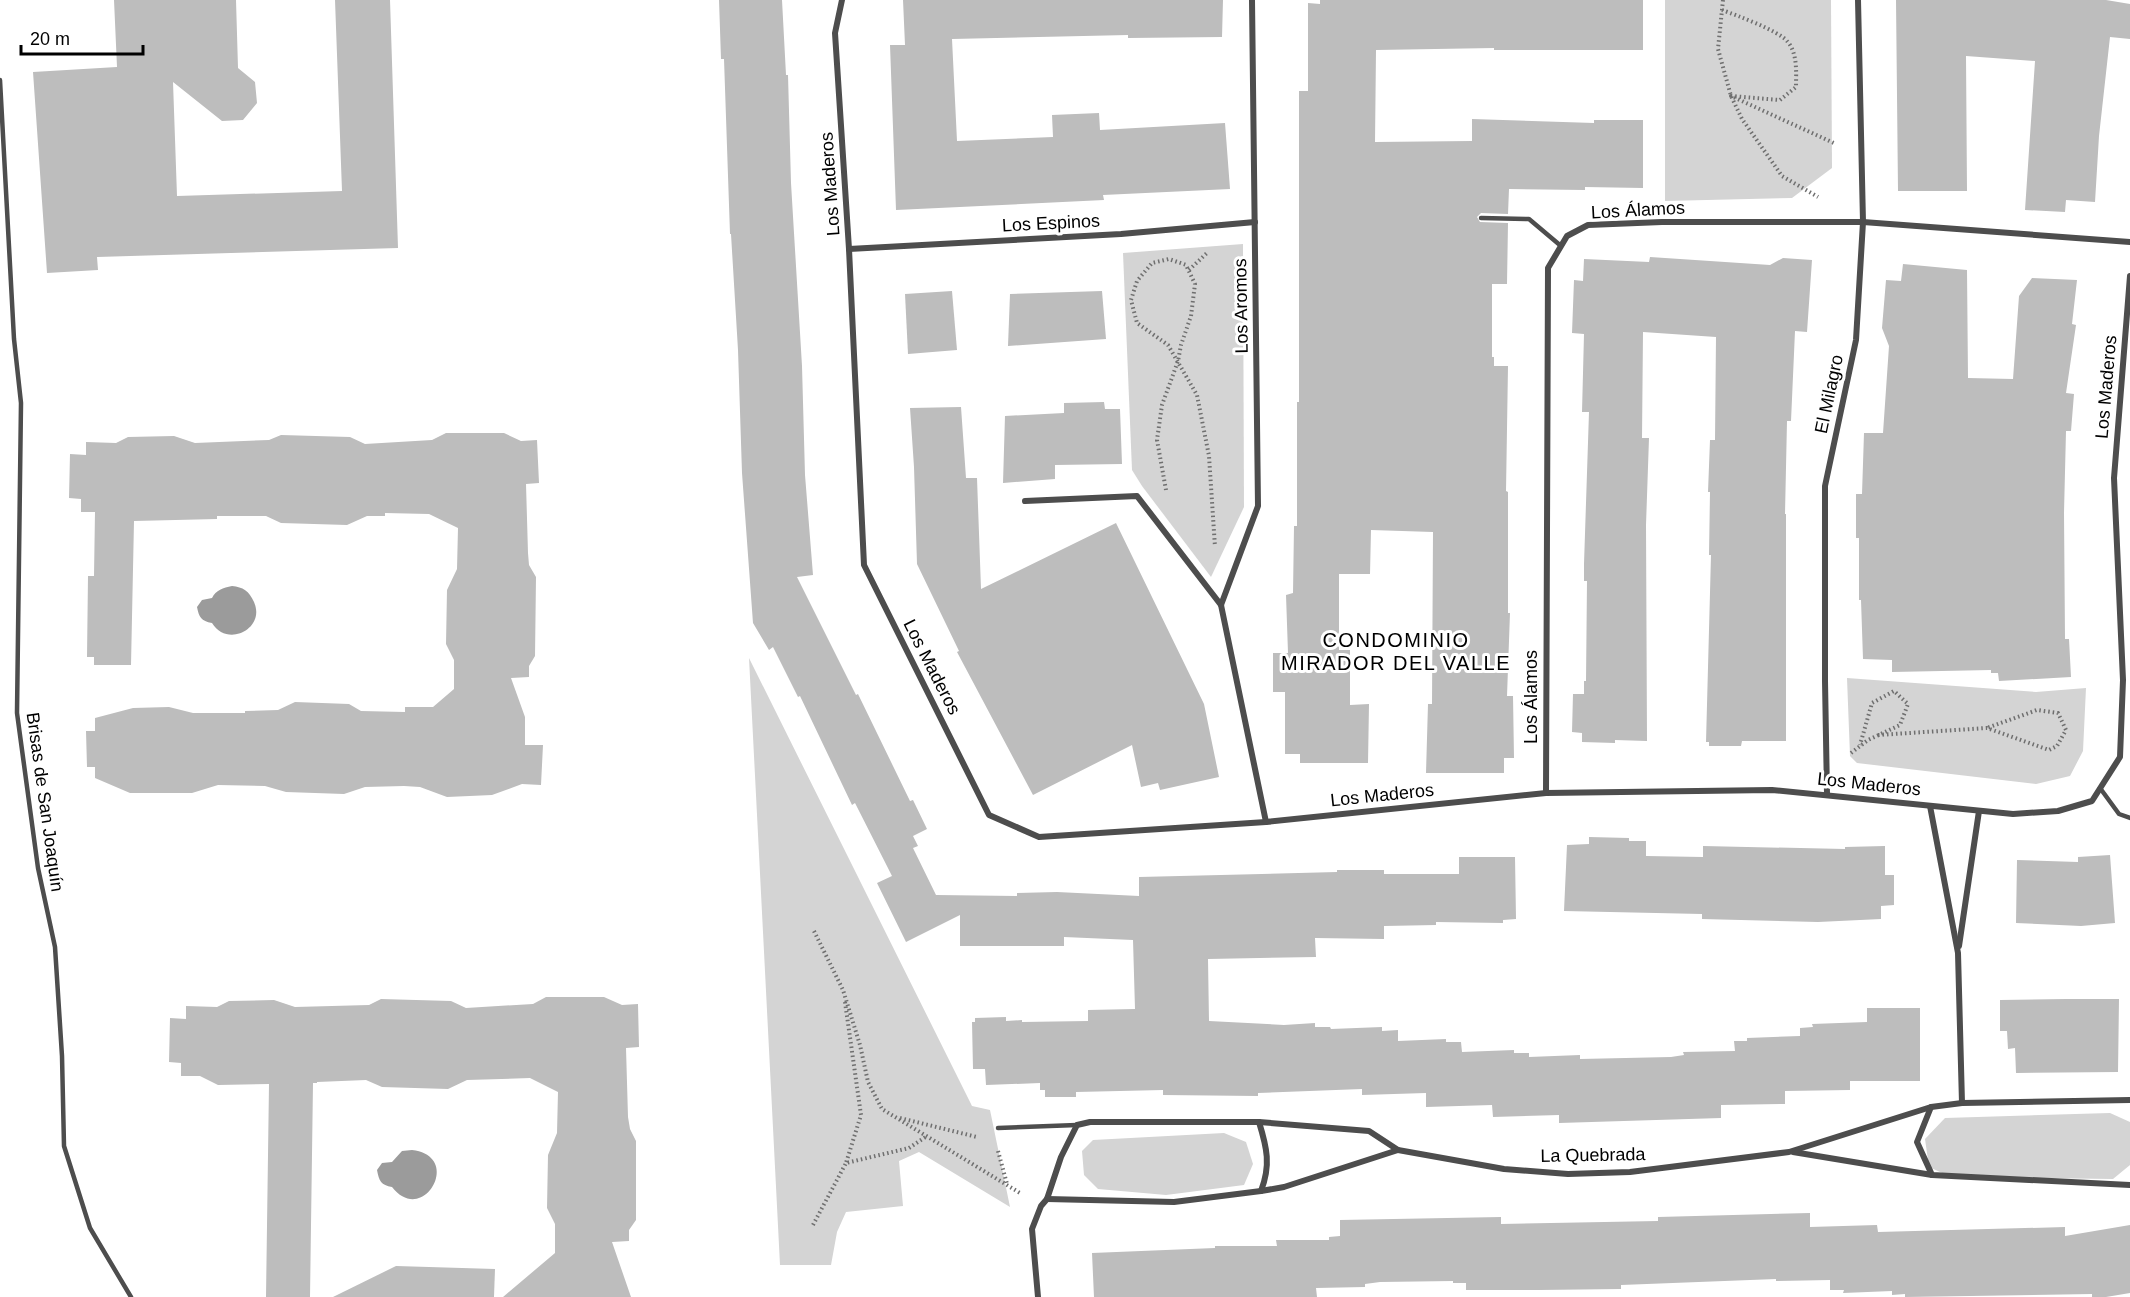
<svg xmlns="http://www.w3.org/2000/svg" width="2130" height="1297" viewBox="0 0 2130 1297" font-family="Helvetica,sans-serif">
  <rect width="100%" height="100%" fill="#fff"/>
  <g fill="#d4d4d4">
    <polygon points="1665,0 1831,0 1832,168 1792,198 1665,201"/>
    <polygon points="1243,244 1244,507 1211,577 1142,486 1132,470 1123,253"/>
    <polygon points="749,658 972,1106 990,1110 1010,1207 919,1152 899,1161 903,1206 846,1212 837,1232 831,1265 780,1265"/>
    <polygon points="1847,678 2036,692 2086,688 2083,751 2070,776 2036,784 1857,763 1850,756"/>
    <polygon points="2110,1113 2130,1122 2130,1165 2113,1179 1951,1177 1929,1167 1925,1139 1945,1118"/>
    <polygon points="1224,1133 1246,1142 1253,1164 1244,1185 1166,1195 1098,1189 1084,1175 1082,1151 1093,1140"/>
  </g>
  <g fill="#9b9b9b">
    <path d="M 232,586 C 243,587 249,591 254,602 C 266,629 227,648 212,623 C 201,621 199,617 197,607 L 202,600 L 212,598 C 216,590 223,588 232,586 Z"/>
    <path d="M 412,1150 C 464,1156 423,1227 392,1187 C 381,1185 379,1181 377,1170 L 382,1163 L 392,1162 L 402,1151 Z"/>
  </g>
  <g fill="#bdbdbd">
    <polygon points="114,0 236,0 238,68 255,82 257,103 243,120 222,121 173,82 177,196 342,191 335,0 390,0 398,248 97,257 98,270 47,273 33,72 117,67"/>
    <polygon points="719,0 782,0 786,75 788,75 791,183 802,366 805,475 813,575 797,577 856,695 858,694 910,801 913,800 927,829 913,836 918,846 913,848 936,895 1017,896 1017,893 1057,892 1139,896 1139,877 1337,872 1337,870 1384,870 1384,874 1459,874 1459,857 1515,857 1516,919 1503,920 1503,923 1436,922 1436,925 1384,926 1384,939 1315,938 1316,957 1208,959 1209,1021 1284,1025 1315,1023 1315,1027 1330,1027 1331,1029 1382,1027 1382,1031 1398,1030 1398,1041 1446,1039 1446,1042 1461,1042 1462,1052 1514,1050 1514,1053 1529,1053 1529,1057 1580,1055 1580,1059 1671,1057 1684,1055 1683,1052 1735,1051 1734,1041 1747,1041 1747,1038 1800,1036 1800,1028 1813,1027 1812,1024 1867,1022 1867,1008 1920,1008 1920,1081 1850,1081 1850,1090 1785,1091 1785,1104 1721,1105 1721,1118 1559,1123 1559,1115 1493,1117 1492,1105 1426,1107 1426,1093 1362,1095 1362,1089 1258,1093 1258,1096 1163,1095 1163,1090 1076,1092 1076,1097 1045,1097 1045,1090 1040,1090 1040,1083 986,1085 985,1069 973,1069 972,1022 975,1022 975,1018 1006,1017 1006,1021 1022,1020 1022,1022 1088,1021 1088,1010 1135,1009 1133,940 1064,937 1064,946 960,946 960,915 906,942 877,883 892,876 855,803 852,805 800,696 798,697 773,647 769,650 753,623 742,473 738,350 731,234 730,234 724,59 721,59"/>
    <polygon points="903,0 1223,0 1222,37 1128,38 1128,35 952,39 957,141 1053,137 1052,115 1099,113 1100,130 1225,123 1230,189 1103,195 1104,200 896,210 890,45 905,45"/>
    <polygon points="1320,0 1643,0 1643,50 1494,50 1494,48 1376,50 1375,142 1472,141 1472,119 1594,123 1594,120 1643,120 1643,188 1585,187 1585,190 1509,189 1508,214 1481,213 1477,217 1480,222 1508,223 1507,284 1492,284 1492,357 1494,357 1494,366 1508,366 1506,491 1508,492 1508,613 1510,613 1507,696 1513,696 1514,758 1504,758 1504,773 1426,773 1428,704 1432,704 1433,532 1371,530 1370,574 1339,574 1339,650 1350,650 1350,705 1369,704 1368,763 1300,763 1300,754 1285,754 1285,692 1273,692 1273,653 1288,653 1286,595 1293,593 1294,526 1297,526 1297,402 1299,402 1299,91 1308,91 1308,3 1320,4"/>
    <polygon points="1896,0 2106,0 2130,4 2130,39 2110,37 2099,136 2095,202 2066,200 2065,212 2025,210 2035,61 1966,56 1967,191 1898,191"/>
    <polygon points="1650,257 1770,265 1783,258 1812,260 1807,332 1795,331 1791,421 1787,421 1785,514 1786,514 1786,741 1742,741 1741,746 1709,746 1709,742 1706,742 1711,555 1709,555 1710,492 1708,492 1710,440 1715,440 1716,337 1643,332 1642,438 1649,438 1646,525 1647,741 1615,740 1615,743 1582,742 1582,733 1572,732 1573,694 1584,694 1584,681 1586,681 1587,581 1584,581 1584,564 1589,412 1582,412 1584,334 1572,333 1574,280 1583,281 1584,259 1649,262"/>
    <polygon points="1903,264 1967,270 1968,378 2013,379 2019,296 2032,278 2077,280 2072,324 2076,325 2066,393 2074,394 2071,431 2066,431 2064,513 2065,639 2069,639 2071,677 1999,681 1998,673 1991,673 1991,670 1892,672 1892,660 1863,659 1861,600 1859,600 1859,538 1856,538 1856,494 1862,494 1864,433 1883,433 1889,346 1882,328 1886,280 1901,281"/>
    <polygon points="952,291 957,350 908,354 905,294"/>
    <polygon points="1102,291 1106,339 1008,346 1010,294"/>
    <polygon points="1104,402 1105,409 1120,409 1122,464 1055,465 1055,479 1003,483 1005,416 1064,413 1064,403"/>
    <polygon points="961,407 966,478 977,478 981,589 1116,523 1204,704 1219,777 1160,790 1158,783 1141,787 1132,745 1033,795 957,652 959,651 917,564 914,467 910,408"/>
    <polygon points="446,433 504,433 521,441 537,440 539,483 526,484 528,553 529,565 536,577 535,656 529,666 529,677 511,678 525,717 525,745 543,745 541,785 522,784 492,795 447,797 420,787 404,786 365,787 344,794 286,792 265,786 218,785 192,793 130,793 95,778 95,767 87,767 86,731 95,731 95,718 133,708 169,707 193,713 245,713 245,711 278,710 295,702 349,704 361,711 405,712 405,707 433,707 454,689 454,660 446,644 447,590 457,569 458,528 429,514 385,513 385,516 367,516 347,525 281,523 266,516 217,516 217,519 134,521 131,665 94,665 94,657 87,657 88,576 94,576 95,512 81,512 81,499 69,498 70,454 86,455 86,442 116,443 128,437 174,436 195,443 269,440 281,435 350,437 365,444 432,440"/>
    <polygon points="1589,837 1629,838 1629,841 1646,841 1646,856 1703,857 1703,846 1845,849 1845,847 1885,846 1885,875 1894,875 1894,905 1881,906 1881,919 1818,922 1702,919 1702,914 1564,911 1567,845 1589,844"/>
    <polygon points="2110,855 2115,923 2081,926 2016,923 2017,860 2078,862 2078,857"/>
    <polygon points="546,997 604,997 622,1005 638,1004 639,1047 626,1048 628,1117 630,1129 636,1141 636,1220 629,1230 629,1241 612,1242 631,1297 503,1297 555,1253 555,1224 547,1208 548,1155 557,1133 558,1092 530,1078 467,1080 448,1089 382,1087 366,1080 317,1082 317,1083 313,1083 310,1297 266,1297 269,1084 218,1085 200,1076 181,1076 181,1063 169,1062 170,1018 186,1019 186,1006 217,1007 229,1001 274,1000 295,1007 369,1005 381,999 451,1001 466,1008 533,1004"/>
    <polygon points="2066,999 2119,999 2118,1072 2016,1073 2015,1048 2008,1049 2007,1031 2000,1031 2000,1000"/>
    <polygon points="1810,1213 1810,1227 1877,1225 1878,1232 2065,1227 2065,1236 2130,1225 2130,1293 2106,1297 2092,1297 2092,1294 1905,1297 1905,1294 1892,1295 1892,1291 1843,1293 1844,1290 1830,1290 1830,1280 1776,1281 1776,1279 1621,1285 1621,1289 1539,1290 1466,1290 1466,1283 1453,1283 1453,1281 1380,1282 1365,1284 1365,1287 1316,1288 1317,1297 1094,1297 1092,1253 1215,1248 1215,1246 1277,1246 1276,1240 1329,1240 1329,1237 1340,1236 1340,1220 1501,1217 1501,1224 1658,1221 1658,1217"/>
    <polygon points="396,1266 495,1269 494,1297 333,1297"/>
  </g>
  <g fill="none" stroke-linecap="round" stroke-linejoin="round">
    <g stroke="#6f6f6f" stroke-width="4" stroke-dasharray="1.5 3" stroke-linecap="butt">
      <polyline points="1723,0 1718,49 1731,96 1742,119 1782,176 1818,197"/>
      <path d="M 1722,10 C 1736,15 1779,31 1787,41 C 1798,53 1796,73 1796,87 L 1780,100 L 1731,96 L 1836,144"/>
      <polyline points="1189,270 1208,252"/>
      <polyline points="1166,490 1157,440 1162,405 1178,361 1181,345 1191,316 1195,284 1186,265 1169,259 1152,263 1137,281 1131,300 1137,323 1168,345 1197,395 1209,456 1215,547"/>
      <polyline points="1878,735 1987,728 2049,750 2057,746 2066,730 2058,713 2037,710 1987,728"/>
      <polyline points="1851,753 1868,740 1900,725 1908,704 1894,691 1872,703 1860,745"/>
      <polyline points="814,931 843,990 860,1045 868,1082 882,1109 1020,1193"/>
      <polyline points="845,1002 861,1115 846,1163"/>
      <polyline points="900,1118 977,1137"/>
      <polyline points="998,1151 1007,1184"/>
      <polyline points="813,1225 846,1163 909,1148 927,1136"/>
    </g>
    <g stroke="#4d4d4d" stroke-width="4.5">
      <polyline points="0,80 14,339 21,403 17,713 38,868 55,947 62,1056 64,1146 90,1228 131,1297"/>
      <polyline points="1481,218 1529,219 1561,246"/>
      <polyline points="2100,788 2119,814 2130,818"/>
      <polyline points="998,1128 1077,1125"/>
    </g>
    <g stroke="#4d4d4d" stroke-width="6">
      <polyline points="842,0 835,33 849,249 864,565 989,815 1039,837 1266,822 1546,793 1772,790 2013,814 2058,811 2092,801 2120,757 2123,680 2114,478 2130,276"/>
      <polyline points="1252,0 1258,506 1221,605 1266,822"/>
      <polyline points="849,249 1121,234 1255,222"/>
      <polyline points="1025,501 1137,496 1221,605"/>
      <polyline points="1546,793 1548,268 1567,236 1588,225 1662,222 1863,222 2130,242"/>
      <polyline points="1827,794 1825,681 1825,486 1856,340 1863,222 1858,0"/>
      <polyline points="1930,806 1958,953 1962,1103"/>
      <polyline points="1959,946 1979,811"/>
      <polyline points="1931,1107 1917,1142 1932,1175"/>
      <path d="M 1259,1122 C 1267,1148 1271,1165 1261,1191"/>
      <polyline points="1793,1152 1932,1175 2130,1185"/>
      <polyline points="1047,1199 1174,1202 1261,1191 1284,1187 1398,1150"/>
      <polyline points="1038,1297 1032,1229 1041,1206 1047,1199 1061,1157 1077,1125 1090,1122 1259,1122 1369,1131 1398,1150 1504,1169 1568,1174 1630,1172 1789,1152 1931,1107 1962,1103 2130,1100"/>
    </g>
  </g>
  <g text-anchor="middle" stroke-width="6" stroke-linejoin="round" paint-order="stroke">
    <g font-size="18" fill="#000" stroke="#fff">
      <text transform="translate(830 184) rotate(-94)" y="6">Los Maderos</text>
      <text transform="translate(1638 210) rotate(-3)" y="6">Los Álamos</text>
      <text transform="translate(1051 223) rotate(-3)" y="6">Los Espinos</text>
      <text transform="translate(1241 306) rotate(-91)" y="6">Los Aromos</text>
      <text transform="translate(2106 387) rotate(-85)" y="6">Los Maderos</text>
      <text transform="translate(1829 394) rotate(-78)" y="6">El Milagro</text>
      <text transform="translate(932 667) rotate(63)" y="6">Los Maderos</text>
      <text transform="translate(1531 697) rotate(-90)" y="6">Los Álamos</text>
      <text transform="translate(1869 784) rotate(6)" y="6">Los Maderos</text>
      <text transform="translate(1382 795) rotate(-6)" y="6">Los Maderos</text>
      <text transform="translate(45 802) rotate(82)" y="6">Brisas de San Joaquín</text>
      <text transform="translate(1593 1155) rotate(-1)" y="6">La Quebrada</text>
    </g>
    <g font-size="20" letter-spacing="1.5" fill="#000" stroke="#fff">
      <text x="1396" y="647">CONDOMINIO<tspan x="1396" dy="23">MIRADOR DEL VALLE</tspan></text>
    </g>
  </g>
  <path d="M21 45v9h122v-9" fill="none" stroke="#000000" stroke-width="3"/>
  <text x="30" y="45" font-size="18" fill="#000000" stroke="#ffffff" stroke-width="4.5" paint-order="stroke">20 m</text>
</svg>
